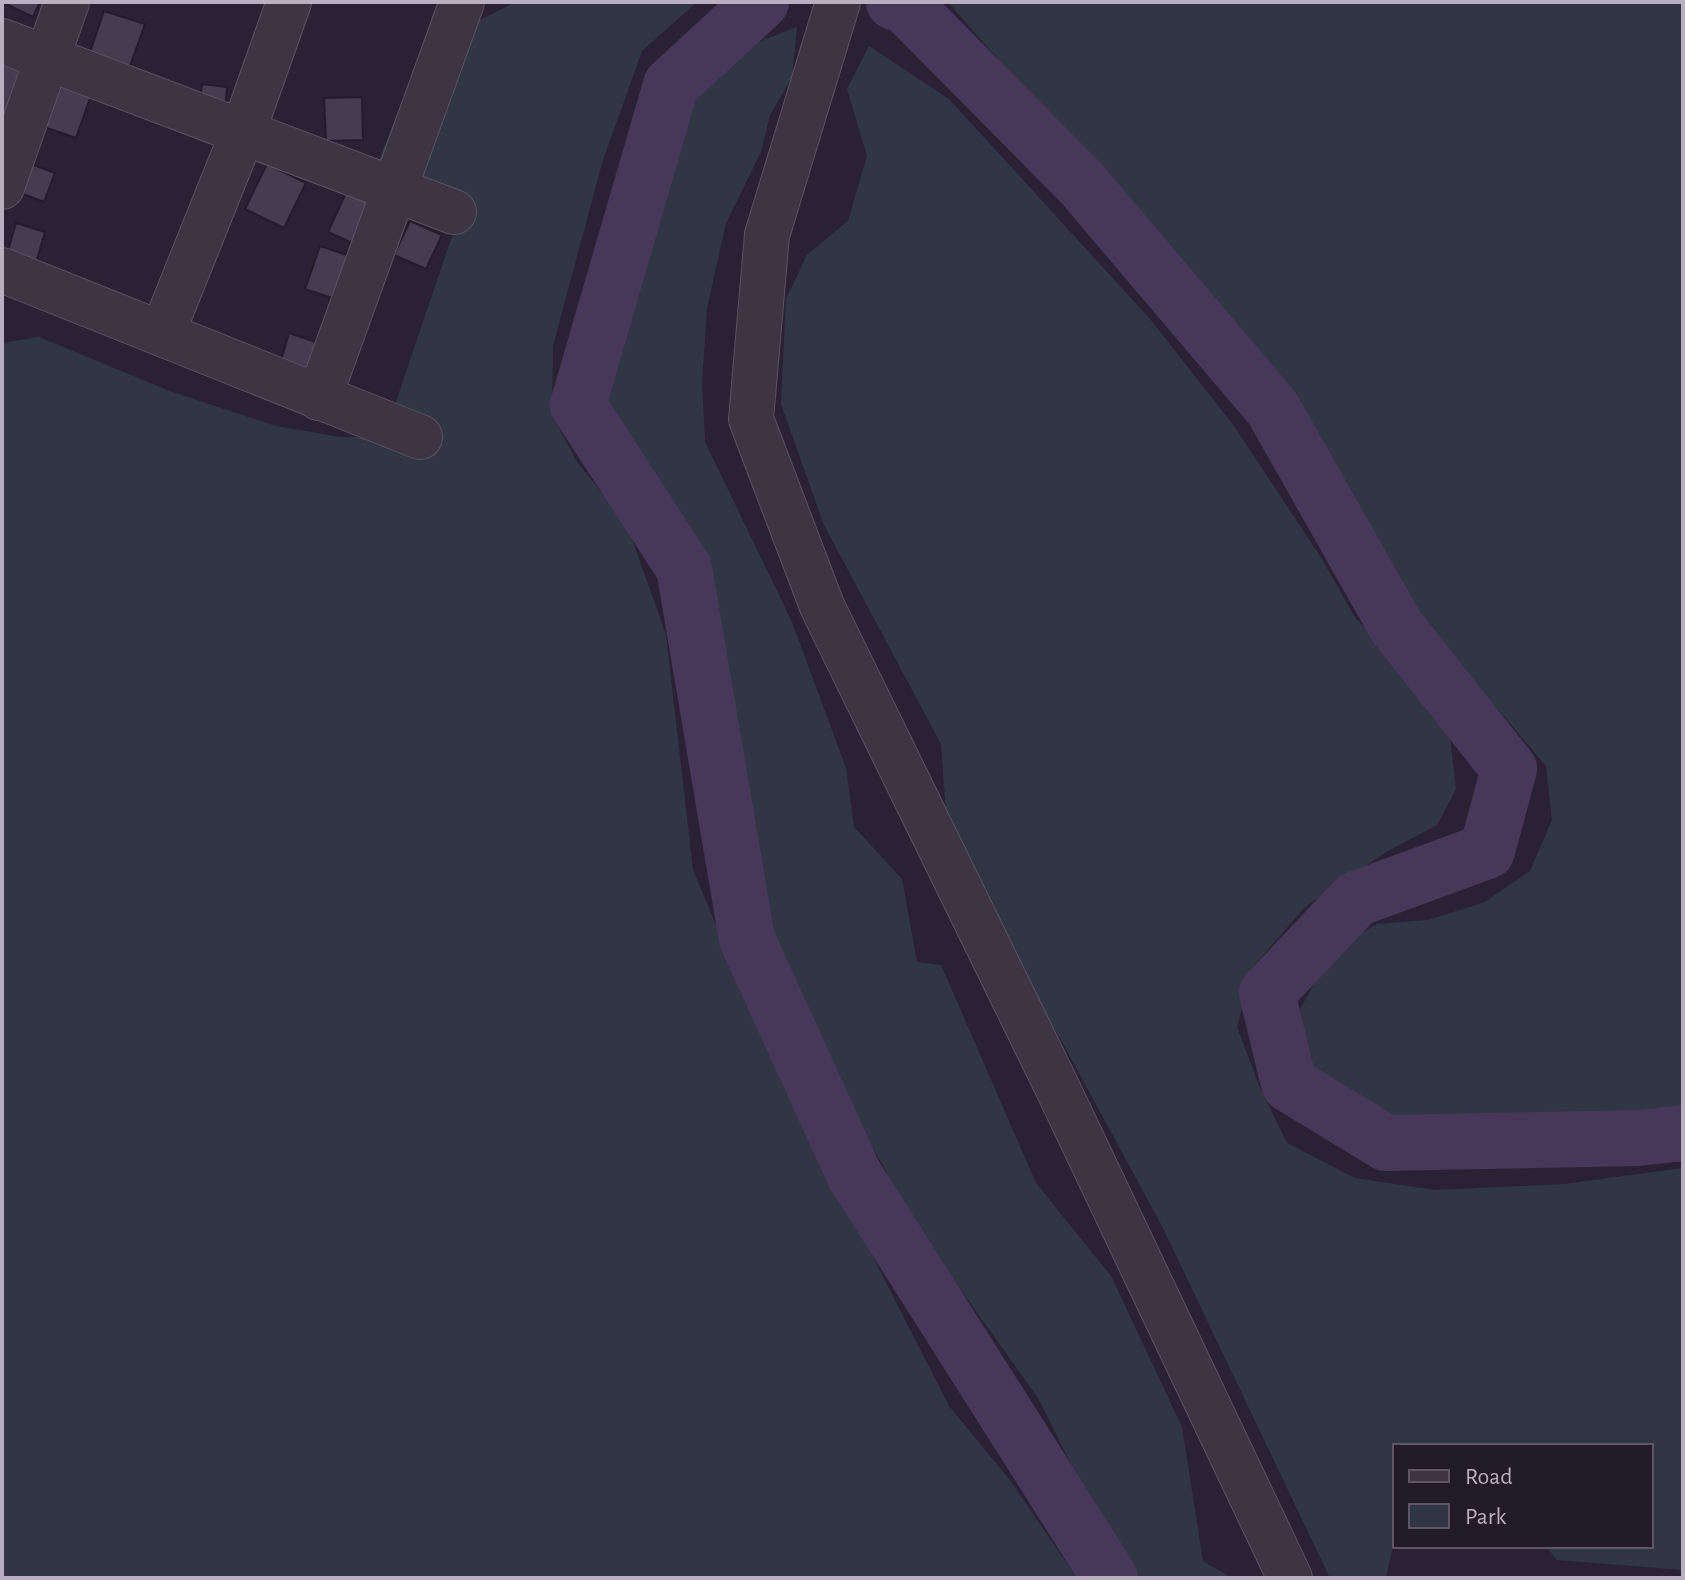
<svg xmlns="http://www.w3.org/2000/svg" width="1685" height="1580" viewBox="0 0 1685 1580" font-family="'Alegreya Sans',sans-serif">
  <rect width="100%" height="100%" fill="#2a2234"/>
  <g fill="#313645">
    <polygon points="516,2 697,2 642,51 602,163 553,346 552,415 577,462 627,525 666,635 693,870 773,1061 949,1406 1009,1479 1077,1578 2,1578 2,343 39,337 167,390 276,426 340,437 384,437 466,195 376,167 423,49"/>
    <polygon points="948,2 1683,2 1683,1108 1609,1118 1417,1129 1348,1105 1305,1065 1300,1009 1333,950 1377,924 1428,920 1485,902 1530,871 1552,820 1546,766 1496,707 1416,624 1288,392"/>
    <polygon points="797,27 792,77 770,115 761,152 726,223 707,308 702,382 705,442 792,622 846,768 854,827 902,879 917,962 941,965 1036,1183 1111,1276 1182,1427 1203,1561 1232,1578 1134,1578 1106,1534 1038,1398 923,1237 815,1044 771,940 705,587 693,548 606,400 613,340 683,113 709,87 732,52"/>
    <polygon points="869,46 949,99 1150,319 1234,426 1320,556 1356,619 1414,672 1450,736 1456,789 1437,825 1386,852 1305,907 1252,968 1237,1027 1260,1088 1287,1143 1355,1178 1435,1190 1565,1184 1683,1168 1683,1570 1557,1560 1546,1546 1651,1546 1651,1446 1395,1446 1395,1536 1386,1578 1330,1578 1162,1226 1060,1038 951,881 941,744 824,525 781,404 786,299 807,255 848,221 867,156 847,89"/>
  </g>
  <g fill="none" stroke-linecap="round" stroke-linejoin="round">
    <g stroke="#473758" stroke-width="56">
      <polyline points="761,2 671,85 578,405 684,568 747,939 854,1174 1110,1578"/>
      <polyline points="894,2 903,3 1082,184 1273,409 1396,626 1509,769 1487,851 1356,899 1267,993 1289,1084 1386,1143 1638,1138 1683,1133"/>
    </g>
  </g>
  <g fill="#463b51" stroke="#241c2b" stroke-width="2">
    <polygon points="2,2 40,2 33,17"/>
    <polygon points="104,11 145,24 130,66 90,52"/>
    <polygon points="2,57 30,67 2,138"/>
    <polygon points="60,79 93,90 76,138 44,127"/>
    <polygon points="202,84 227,87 226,102 200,99"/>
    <polygon points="362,97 363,140 326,141 324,98"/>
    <polygon points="29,163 55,173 44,202 18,192"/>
    <polygon points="267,164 306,183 284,228 245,209"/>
    <polygon points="350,184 378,197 357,245 328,232"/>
    <polygon points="410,221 442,235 426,269 394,255"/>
    <polygon points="16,223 45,232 35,266 6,257"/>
    <polygon points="320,246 356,258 341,301 305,289"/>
    <polygon points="289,333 322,344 313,374 280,364"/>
  </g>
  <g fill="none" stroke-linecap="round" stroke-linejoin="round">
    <g stroke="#5b5262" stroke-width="46">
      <g id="minor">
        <polyline points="838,2 767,235 751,419 822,606 1058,1089 1290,1578"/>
        <polyline points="2,41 454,212"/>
        <polyline points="2,187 67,2"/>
        <polyline points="2,270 420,437"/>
        <polyline points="162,334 243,132 289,2"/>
        <polyline points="319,398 462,2"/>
      </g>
    </g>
    <use href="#minor" stroke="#3d3544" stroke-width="44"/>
  </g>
  <rect width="1685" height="1580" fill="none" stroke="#b9afc1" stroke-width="8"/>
  <rect x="1393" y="1444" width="260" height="104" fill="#221b29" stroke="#5e5666" stroke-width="2"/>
  <rect x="1409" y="1470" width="40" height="12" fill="#3d3544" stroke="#5e5666" stroke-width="2"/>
  <text x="1465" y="1484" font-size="24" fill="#b9afc1">Road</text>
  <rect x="1409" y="1504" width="40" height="24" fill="#313645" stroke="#5e5666" stroke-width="2"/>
  <text x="1465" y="1524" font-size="24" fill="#b9afc1">Park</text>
</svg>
